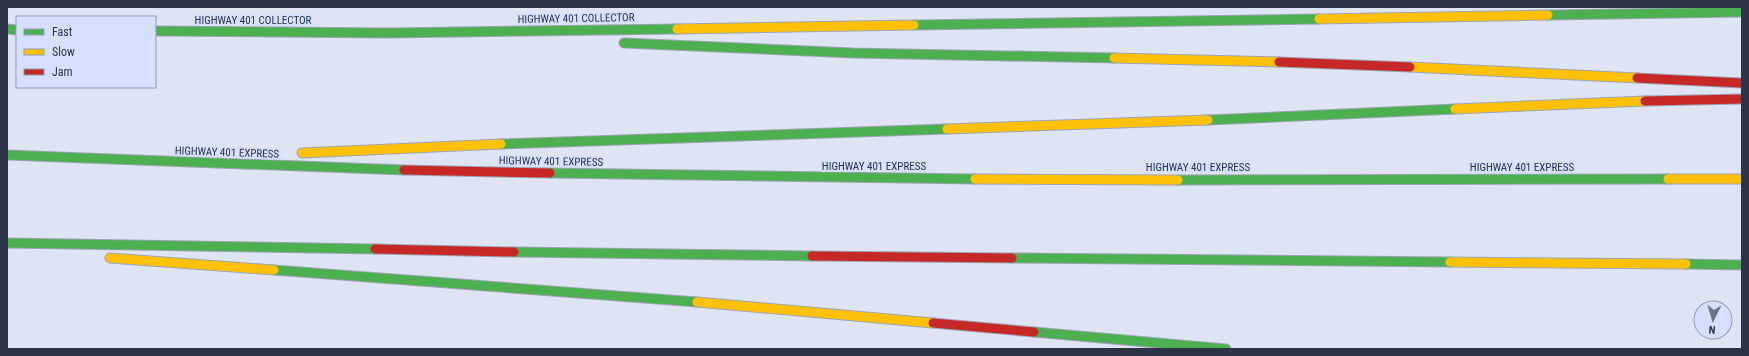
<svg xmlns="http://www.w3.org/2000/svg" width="1749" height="356" viewBox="0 0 1749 356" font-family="'Roboto Condensed',sans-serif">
  <rect width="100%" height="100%" fill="#dee4f4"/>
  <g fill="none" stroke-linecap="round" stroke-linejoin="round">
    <g stroke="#9ea4b3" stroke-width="11">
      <g id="fast">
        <polyline points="1548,15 1742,12"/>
        <polyline points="914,25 1319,19"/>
        <polyline points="7,29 17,30"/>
        <polyline points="155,31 388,33 677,29"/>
        <polyline points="624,43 853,53 1114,58"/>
        <polyline points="1208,120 1455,109"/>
        <polyline points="501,144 947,129"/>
        <polyline points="7,155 404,170"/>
        <polyline points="550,173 975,179"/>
        <polyline points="1178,180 1668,179"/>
        <polyline points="7,243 375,249"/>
        <polyline points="514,252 812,256"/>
        <polyline points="1012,258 1450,262"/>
        <polyline points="1686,264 1742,265"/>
        <polyline points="274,270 697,302"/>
        <polyline points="1034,332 1226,349"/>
      </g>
    </g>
    <g stroke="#9ea4b3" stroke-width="11">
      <g id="slow">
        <polyline points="1319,19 1548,15"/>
        <polyline points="677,29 914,25"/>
        <polyline points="1114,58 1279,62"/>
        <polyline points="1410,67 1637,78"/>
        <polyline points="1455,109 1645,101"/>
        <polyline points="947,129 1208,120"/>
        <polyline points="302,153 501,144"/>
        <polyline points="975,179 1178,180"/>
        <polyline points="1668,179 1742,179"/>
        <polyline points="110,258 274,270"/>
        <polyline points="1450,262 1686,264"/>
        <polyline points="697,302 933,323"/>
      </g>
    </g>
    <g stroke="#9ea4b3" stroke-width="11">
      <g id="jam">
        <polyline points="1279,62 1410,67"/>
        <polyline points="1637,78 1742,83"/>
        <polyline points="1645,101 1742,99"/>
        <polyline points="404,170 550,173"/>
        <polyline points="375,249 514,252"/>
        <polyline points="812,256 1012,258"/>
        <polyline points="933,323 1034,332"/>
      </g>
    </g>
    <use href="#fast" stroke="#4caf50" stroke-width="9"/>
    <use href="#slow" stroke="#ffc107" stroke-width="9"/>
    <use href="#jam" stroke="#c62828" stroke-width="9"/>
  </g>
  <g text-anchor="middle" stroke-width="4" stroke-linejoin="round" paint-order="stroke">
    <g font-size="11" fill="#2d3448" stroke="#d4e0fe">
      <text transform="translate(576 18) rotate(-1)" y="4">HIGHWAY 401 COLLECTOR</text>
      <text x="253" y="24">HIGHWAY 401 COLLECTOR</text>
      <text transform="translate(227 152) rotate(2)" y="4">HIGHWAY 401 EXPRESS</text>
      <text transform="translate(551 161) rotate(1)" y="4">HIGHWAY 401 EXPRESS</text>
      <text x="874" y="170">HIGHWAY 401 EXPRESS</text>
      <text x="1198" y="171">HIGHWAY 401 EXPRESS</text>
      <text x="1522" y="171">HIGHWAY 401 EXPRESS</text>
    </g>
  </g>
  <rect width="1749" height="356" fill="none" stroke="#2d3448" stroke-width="16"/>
  <rect x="16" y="16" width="140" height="72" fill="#d4e0fe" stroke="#919bb5"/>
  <rect x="24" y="29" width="20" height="6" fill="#4caf50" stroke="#919bb5"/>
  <text x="52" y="36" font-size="12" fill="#2d3448">Fast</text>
  <rect x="24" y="49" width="20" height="6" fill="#ffc107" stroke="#919bb5"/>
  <text x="52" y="56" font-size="12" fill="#2d3448">Slow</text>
  <rect x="24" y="69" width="20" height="6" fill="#c62828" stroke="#919bb5"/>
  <text x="52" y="76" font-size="12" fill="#2d3448">Jam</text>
  <g transform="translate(1713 320) rotate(185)"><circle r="19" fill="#d4e0fe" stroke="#919bb5"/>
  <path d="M0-3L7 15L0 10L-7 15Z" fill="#6b7284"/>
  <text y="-6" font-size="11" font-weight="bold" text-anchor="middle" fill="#2d3448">N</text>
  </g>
</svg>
